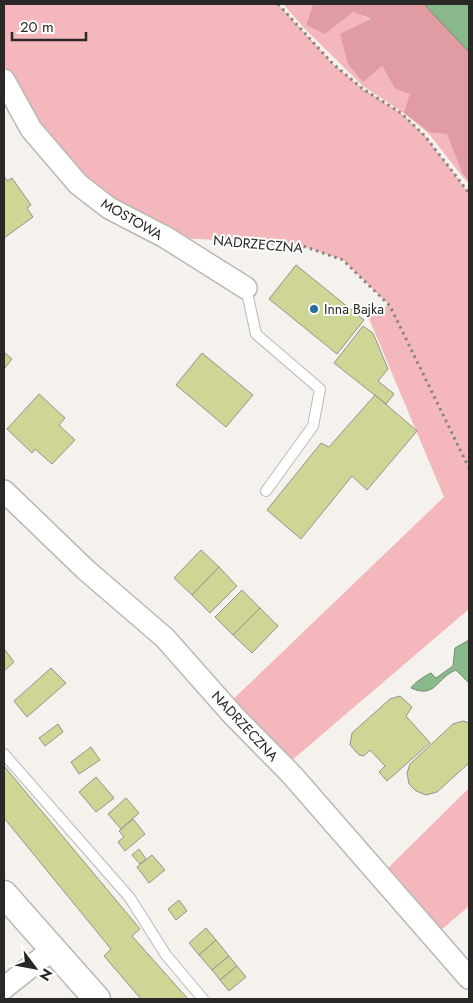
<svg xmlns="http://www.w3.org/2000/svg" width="473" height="1003" viewBox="0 0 473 1003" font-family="Jost,sans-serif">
  <rect width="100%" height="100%" fill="#f5f2ee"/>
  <g fill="#f3b7bc">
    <polygon points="4,4 278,4 333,64 363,89 401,113 425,136 469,193 469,609 284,767 225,707 444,497 365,309 390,306 343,260 300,245 165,237 109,208 4,80"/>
    <polygon points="283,4 313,4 306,25 354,12 371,20 382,66 395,89 410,94 431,133 447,134 462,173 469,185 429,134 404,113 363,86 304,28"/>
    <polygon points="469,788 469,906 433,937 379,877"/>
  </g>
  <polygon fill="#e19ca3" points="313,4 424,4 469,52 469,183 462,173 447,134 431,133 404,113 410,94 395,89 382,66 363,82 348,64 340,34 371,19 353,12 325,34 306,25"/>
  <g fill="#8aba8c" stroke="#6d8e6d">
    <polygon points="424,4 469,4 469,52"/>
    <path d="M 469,640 L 469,683 L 456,670 C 436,678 436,699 411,688 C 414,683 426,675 431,673 L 436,678 L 453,666 L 455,648 Z"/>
  </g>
  <g fill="#cfd595" stroke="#949490">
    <polygon points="4,176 7,181 12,178 31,205 27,208 33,217 4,238"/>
    <polygon points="296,265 364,320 337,354 269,299"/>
    <polygon points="363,326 373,333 388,369 378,381 394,394 386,404 334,363"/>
    <polygon points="4,352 12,359 4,369"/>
    <polygon points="202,353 253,395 226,427 176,385"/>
    <polygon points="39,394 65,418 59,425 75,440 52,464 35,449 32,453 7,429"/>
    <polygon points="375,395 417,431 367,490 352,476 301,539 267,510 321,443 329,447"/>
    <polygon points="201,550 219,567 192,595 174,578"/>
    <polygon points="219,567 237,586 210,613 192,595"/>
    <polygon points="242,590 260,608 233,635 215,617"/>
    <polygon points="260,608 278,626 252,653 233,635"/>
    <polygon points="5,650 14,662 4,671 4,652"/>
    <polygon points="51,668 66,683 27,717 14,701"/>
    <polygon points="400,696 412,707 406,716 430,743 387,781 379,772 385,766 370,750 364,756 359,755 350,745 352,733 390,699"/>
    <polygon points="463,721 469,723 469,763 437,792 426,795 416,791 409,784 407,773 410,764 453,724"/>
    <polygon points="58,724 63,732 45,746 39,738"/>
    <polygon points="91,747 100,760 79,774 71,762"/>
    <polygon points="4,766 140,929 132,936 188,999 141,999 104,956 111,949 4,818"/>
    <polygon points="96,777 114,798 96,812 79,792"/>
    <polygon points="126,798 139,813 121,829 108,814"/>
    <polygon points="133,819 145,834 125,851 118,842 124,837 119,831"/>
    <polygon points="139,849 146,859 140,864 132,855"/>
    <polygon points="152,855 165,870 149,883 137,867"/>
    <polygon points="179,900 187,911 176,920 168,909"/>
    <polygon points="206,928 216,940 199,955 189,943"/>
    <polygon points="216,940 229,956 212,970 199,955"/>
    <polygon points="229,956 237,966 220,980 212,970"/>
    <polygon points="237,966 246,977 229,991 220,980"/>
  </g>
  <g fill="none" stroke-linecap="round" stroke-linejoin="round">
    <g stroke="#bab8b4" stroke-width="12">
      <g id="service">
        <polyline points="246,288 256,334 320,389 313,426 266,491"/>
        <polyline points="4,754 130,898 166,955 203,999"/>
      </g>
    </g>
    <g stroke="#bab8b4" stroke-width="24">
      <g id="minor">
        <polyline points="4,80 31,129 78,184 109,208 165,237 246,288"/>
        <polyline points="4,491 86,570 165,638 233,715 292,775 469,978"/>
        <polyline points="4,988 53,949"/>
      </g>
    </g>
    <g stroke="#bab8b4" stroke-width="29">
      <polyline id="tertiary" points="4,894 97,999"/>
    </g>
    <g stroke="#878582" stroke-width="3" stroke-dasharray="2.5 4" stroke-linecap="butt">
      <polyline points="278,4 333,64 363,89 401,113 425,136 469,193"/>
      <polyline points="213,240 300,245 343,260 390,306 469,468"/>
    </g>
    <use href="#service" stroke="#fff" stroke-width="10"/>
    <use href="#minor" stroke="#fff" stroke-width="21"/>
    <use href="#tertiary" stroke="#fff" stroke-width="26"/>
  </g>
  <circle fill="#286ca1" stroke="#fff" stroke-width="2" cx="314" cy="309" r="5"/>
  <g text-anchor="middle" stroke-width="4" stroke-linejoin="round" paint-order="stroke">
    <g font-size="14" fill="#292826" stroke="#fff">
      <text transform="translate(132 219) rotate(30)" y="5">MOSTOWA</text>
      <text transform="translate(258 244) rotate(5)" y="5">NADRZECZNA</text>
      <text transform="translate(245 726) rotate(47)" y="5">NADRZECZNA</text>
    </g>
    <g font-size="14" fill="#292826" stroke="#fff" text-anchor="start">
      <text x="324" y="314">Inna Bajka</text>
    </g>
  </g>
  <rect width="473" height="1003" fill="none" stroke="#292826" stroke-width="10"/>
  <g transform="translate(35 968) rotate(122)" stroke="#ffffff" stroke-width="4" paint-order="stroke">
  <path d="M0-4L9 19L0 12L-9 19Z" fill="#292826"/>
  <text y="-8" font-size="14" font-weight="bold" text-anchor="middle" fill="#292826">N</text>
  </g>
  <path d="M12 32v8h74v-8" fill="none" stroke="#292826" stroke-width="2.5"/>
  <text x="20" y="32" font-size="15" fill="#292826" stroke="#ffffff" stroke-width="4" paint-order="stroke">20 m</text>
</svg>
